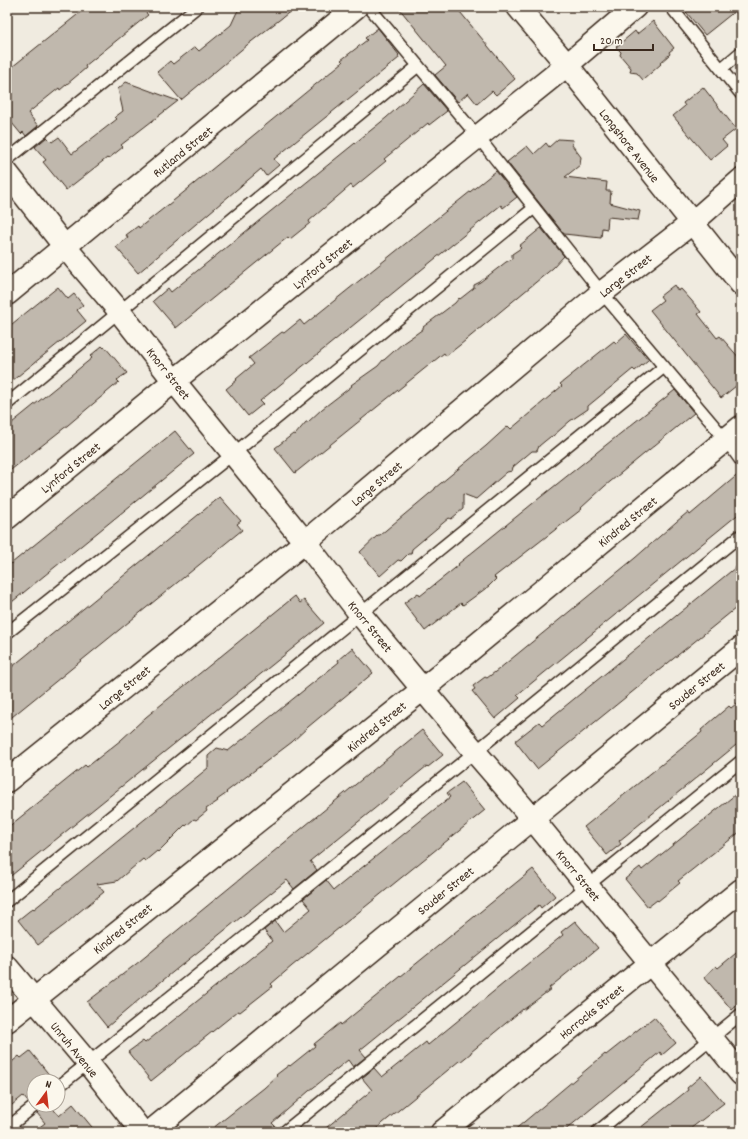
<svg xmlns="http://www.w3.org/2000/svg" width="748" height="1139" viewBox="0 0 748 1139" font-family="Dekko,sans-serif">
  <rect width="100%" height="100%" fill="#f0ebe0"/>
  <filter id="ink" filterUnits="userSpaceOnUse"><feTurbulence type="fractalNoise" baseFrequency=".025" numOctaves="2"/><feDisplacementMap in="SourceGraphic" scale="8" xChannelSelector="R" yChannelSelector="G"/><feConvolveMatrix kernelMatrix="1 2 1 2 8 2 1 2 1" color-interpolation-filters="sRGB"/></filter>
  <g filter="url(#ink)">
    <g fill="#c0b8ad" stroke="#3b2a1e">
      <polygon points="87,7 141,7 148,15 85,66 86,68 60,90 59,88 28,113 38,126 26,136 23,132 21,134 7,117 7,71"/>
      <polygon points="242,7 296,7 247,45 181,100 157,72 170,61 173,64 195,47 199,51 231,25 237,12"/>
      <polygon points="398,7 456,7 515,79 496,95 492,91 477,104 468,93 458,102 435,75 446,66"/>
      <polygon points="682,7 740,7 705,35"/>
      <polygon points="653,21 674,48 669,52 670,54 660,63 661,64 643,80 637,73 630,72 631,68 620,55 621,52 616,47 635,31 637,34"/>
      <polygon points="378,28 399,55 398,56 399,58 274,159 279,165 266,176 261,169 138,273 116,247 128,238 126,235 138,226 139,228 178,197 343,62 341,60 367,40 365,38"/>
      <polygon points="126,82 178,101 121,145 123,147 108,159 107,158 66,190 43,162 46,160 35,147 47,137 52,142 59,137 72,154 117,119 115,117 123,111 118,89"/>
      <polygon points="424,84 447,111 429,125 428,123 384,159 386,161 353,188 351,185 309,221 310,223 290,239 288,237 176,328 153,301 168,288 171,292 386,118"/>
      <polygon points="703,87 736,129 722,140 727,146 710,160 673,116 685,106 683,103"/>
      <polygon points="558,139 573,140 572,145 581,157 580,165 565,177 607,182 606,191 611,191 610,203 640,211 638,220 608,217 607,229 602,228 601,238 564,234 507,162 527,146 534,154 546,143 549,147"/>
      <polygon points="496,171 517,197 503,208 501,205 324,349 260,401 263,404 248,416 226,389 237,380 236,379 254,364 249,358 282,332 284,333 300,320 304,325"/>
      <polygon points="541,228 564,256 553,268 460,345 446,356 444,353 295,473 275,448 293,434 295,435 306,422 308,422 322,409 352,386 351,385 378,366 383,360 384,360 403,343 416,334 423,329 423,327 455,303 459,298 460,299 474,288 474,285 480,282 506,262 512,259 512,254 521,248 519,246"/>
      <polygon points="674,285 678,291 681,289 691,300 701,312 698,314 717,338 720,336 741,360 741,382 721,398 650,310 663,300 660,296"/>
      <polygon points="58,287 68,299 74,294 83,305 77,310 86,321 7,385 7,328"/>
      <polygon points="626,334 648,360 635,371 633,369 588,406 588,409 570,421 553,436 550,437 545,441 539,446 537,451 532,451 513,467 512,471 507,472 476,499 463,494 463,509 451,519 449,518 412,549 411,554 408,554 401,561 398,560 380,576 360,552 378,535 380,535 435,489 435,488 486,446 508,426 511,429 550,396 562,386 560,384 614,341 616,343"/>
      <polygon points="102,346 104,348 105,347 127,373 117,380 119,382 68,425 7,473 7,427 92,358 90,356"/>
      <polygon points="675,390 694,413 605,486 581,508 582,509 494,577 496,579 489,586 463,605 461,603 425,631 404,603 418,593 420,596 459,565 458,564 537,500"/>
      <polygon points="175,431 194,454 7,606 7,567"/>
      <polygon points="741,472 741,512 517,695 520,698 495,719 472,691 475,689 473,686 485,677 487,678 499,669 635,558 676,522 688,512 690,515"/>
      <polygon points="220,497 241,521 237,524 242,530 7,721 7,671"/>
      <polygon points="741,563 741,604 537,769 515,741 539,722 542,725"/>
      <polygon points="295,596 300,603 304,600 324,623 7,879 7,828 85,765 87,767 121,740 146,717"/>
      <polygon points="352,648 373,673 308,727 292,742 226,792 227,793 217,800 218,801 206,809 207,811 196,820 194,819 186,826 185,825 158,852 157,851 145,861 143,859 117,881 97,884 104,892 79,912 66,924 38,945 18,920 33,908 34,909 208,768 208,756 217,748 228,751 339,662 338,660"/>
      <polygon points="741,700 741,741 619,841 621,844 607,855 584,827 702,732 701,730 729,706 731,708"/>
      <polygon points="422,730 443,755 428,767 427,766 310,861 317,870 294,889 287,880 147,993 107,1027 87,1002 140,961"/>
      <polygon points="462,782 485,810 292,966 271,984 273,986 240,1012 238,1011 151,1081 128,1052 143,1041 145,1043 272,941 264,930 275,921 283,932 311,909 303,899 326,880 334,890 450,797 447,793"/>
      <polygon points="741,790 741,831 678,881 680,883 658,901 657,900 648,907 625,879 640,867 642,870"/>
      <polygon points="533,869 555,896 541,908 539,905 360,1050 366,1057 353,1067 348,1060 309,1091 272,1123 278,1129 277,1132 208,1132 264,1088 277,1076 276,1075 289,1065 290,1066 315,1046 314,1044 340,1023 341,1025 353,1015"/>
      <polygon points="575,921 598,948 549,988 551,989 523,1010 523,1009 471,1052 471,1053 460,1062 459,1061 372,1132 321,1132 372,1090 362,1078 374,1068 382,1077 426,1042 428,1045 563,935 561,932"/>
      <polygon points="741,949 741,1002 732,1010 704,977 716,966 718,968"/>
      <polygon points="654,1017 676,1043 662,1055 660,1052 563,1132 512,1132 605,1054 606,1055"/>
      <polygon points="30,1051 51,1077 45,1081 34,1081 34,1098 28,1102 23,1096 7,1109 7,1066 19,1056 21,1058"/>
      <polygon points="701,1076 724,1103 686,1132 635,1132 688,1090 687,1088"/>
      <polygon points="73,1104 96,1132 33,1132 45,1123 37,1113 42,1108 43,1105 50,1105 59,1116"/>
    </g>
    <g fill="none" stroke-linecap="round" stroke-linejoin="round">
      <g stroke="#3b2a1e" stroke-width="14">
        <g id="lane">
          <polyline points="369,7 478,137 602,293 726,440 741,461"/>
          <polyline points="671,7 741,94"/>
          <polyline points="721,69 741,52"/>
          <polyline points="7,160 197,7"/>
          <polyline points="7,404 418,66"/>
          <polyline points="7,633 233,454 534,208"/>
          <polyline points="7,901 664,367"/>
          <polyline points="58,1087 475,752 741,535"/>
          <polyline points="7,1128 36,1105"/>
          <polyline points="284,1132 741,761"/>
          <polyline points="597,1132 741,1014"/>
        </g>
      </g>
      <g stroke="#3b2a1e" stroke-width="25">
        <g id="street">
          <polyline points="518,7 567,65 741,284"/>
          <polyline points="7,173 65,247 115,306 174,381 305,542 360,614 475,752 532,818 741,1074"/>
          <polyline points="7,294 356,7"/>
          <polyline points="7,518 174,381 567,65 635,7"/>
          <polyline points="7,967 88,1063 142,1132"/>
          <polyline points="7,1021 423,689 741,427"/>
          <polyline points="150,1132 741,648"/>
          <polyline points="442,1132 741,890"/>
        </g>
      </g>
      <g stroke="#3b2a1e" stroke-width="25">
        <polyline id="secondary" points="7,781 305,542 595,298 692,223 741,180"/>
      </g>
      <use href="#lane" stroke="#fbf7ec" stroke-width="11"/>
      <use href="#street" stroke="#fbf7ec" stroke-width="22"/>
      <use href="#secondary" stroke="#fbf7ec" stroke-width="22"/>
    </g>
  </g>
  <g text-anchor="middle" stroke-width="3" stroke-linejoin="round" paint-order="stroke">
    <g font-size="13" fill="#3b2a1e" stroke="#fbf7ec">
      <text transform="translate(630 145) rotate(52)" y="5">Longshore Avenue</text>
      <text transform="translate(182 151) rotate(-39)" y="5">Rutland Street</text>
      <text transform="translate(322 263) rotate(-39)" y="5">Lynford Street</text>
      <text transform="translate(625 275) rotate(-38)" y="5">Large Street</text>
      <text transform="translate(169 373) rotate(52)" y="5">Knorr Street</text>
      <text transform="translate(70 467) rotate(-39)" y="5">Lynford Street</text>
      <text transform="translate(376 483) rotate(-40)" y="5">Large Street</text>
      <text transform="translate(627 521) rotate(-39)" y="5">Kindred Street</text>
      <text transform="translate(371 626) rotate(51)" y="5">Knorr Street</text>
      <text transform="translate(696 685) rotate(-39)" y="5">Souder Street</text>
      <text transform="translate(124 687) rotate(-39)" y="5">Large Street</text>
      <text transform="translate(376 726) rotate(-39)" y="5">Kindred Street</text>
      <text transform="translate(579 875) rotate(51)" y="5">Knorr Street</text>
      <text transform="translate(445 890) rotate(-39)" y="5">Souder Street</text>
      <text transform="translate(122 928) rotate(-39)" y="5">Kindred Street</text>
      <text transform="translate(591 1011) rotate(-39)" y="5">Horrocks Street</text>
      <text transform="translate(75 1049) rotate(51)" y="5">Unruh Avenue</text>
    </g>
  </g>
  <rect width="748" height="1139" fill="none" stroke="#fbf7ec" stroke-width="24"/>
  <rect x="12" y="12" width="724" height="1115" fill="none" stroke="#3b2a1e" stroke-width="1.5" filter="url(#ink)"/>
  <g transform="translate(46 1093) rotate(15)"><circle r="19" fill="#fbf7ec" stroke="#aea59a"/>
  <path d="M0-3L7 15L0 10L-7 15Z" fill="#c8321e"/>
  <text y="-6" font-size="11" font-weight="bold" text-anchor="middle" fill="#3b2a1e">N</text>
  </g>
  <path d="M594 44v6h59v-6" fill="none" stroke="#3b2a1e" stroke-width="2"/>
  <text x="600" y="44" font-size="12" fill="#3b2a1e" stroke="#fbf7ec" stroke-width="3" paint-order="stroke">20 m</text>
</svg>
